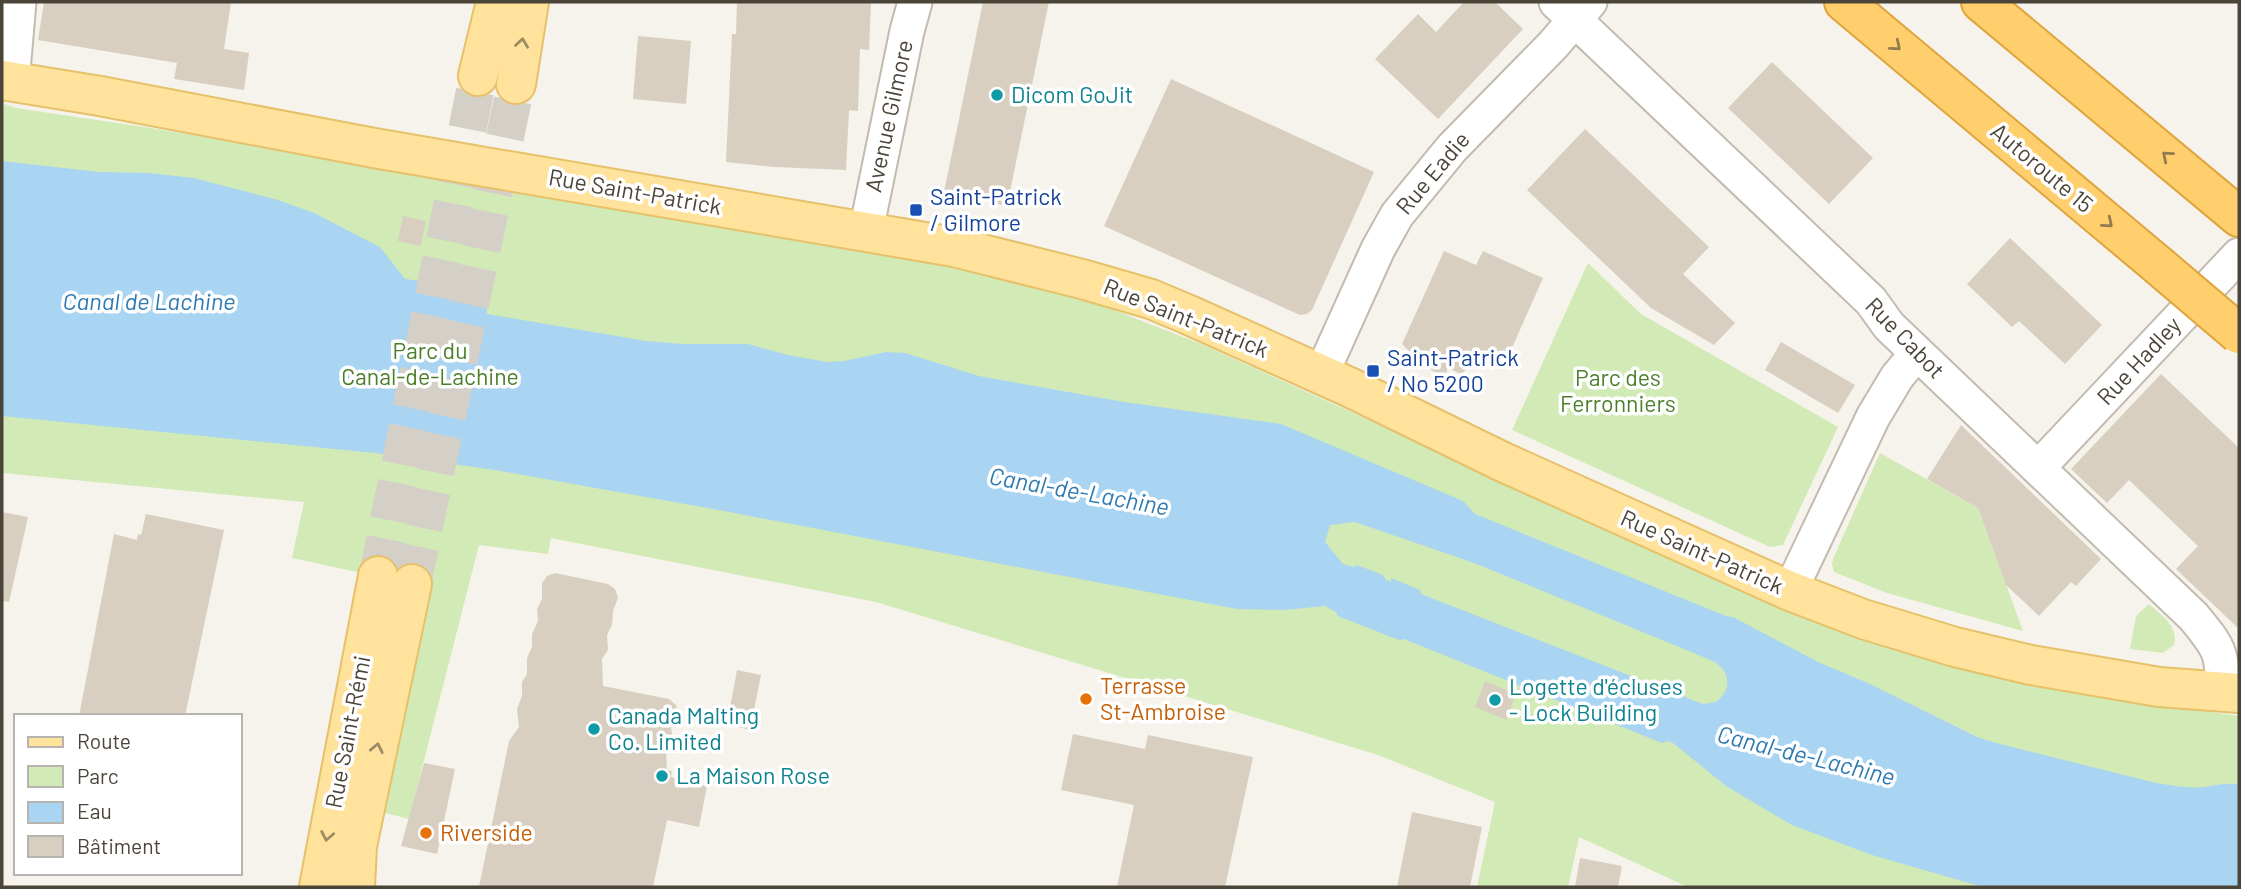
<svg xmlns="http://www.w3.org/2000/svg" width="2241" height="889" viewBox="0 0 2241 889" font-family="Barlow,sans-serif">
  <rect width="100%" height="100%" fill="#f6f3ec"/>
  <g fill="#d2eab5">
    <polygon points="2,103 16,108 151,128 953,264 1096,303 1201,344 1488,474 2073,691 2239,716 2239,887 1688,887 1579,837 1568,887 1477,887 1495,802 1378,755 876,602 551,538 548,554 479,545 409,819 378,811 427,587 292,558 304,502 2,473"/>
    <polygon points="1588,263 1641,314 1838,427 1783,545 1770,547 1512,430"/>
    <polygon points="1880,453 1978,508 2023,631 1887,593 1834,572 1832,564 1833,559"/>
    <path d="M 2149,604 C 2162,616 2179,626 2174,645 L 2163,653 L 2130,649 L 2136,616 Z"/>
  </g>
  <path fill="#a9d4f2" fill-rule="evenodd" d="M 2,161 L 99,172 L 148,173 L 194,178 L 278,200 L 314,213 L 380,247 L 405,279 L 486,289 L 487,314 L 646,341 L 682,344 L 748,344 L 788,355 L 827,362 L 844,361 L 886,352 L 905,353 L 979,376 L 1124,402 L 1281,424 L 1463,501 L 1475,514 L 1726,616 L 1733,617 L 1818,662 L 1870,684 L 1977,737 L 1996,743 L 2156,783 C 2172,785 2188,789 2204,787 C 2216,785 2226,783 2239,784 L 2239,887 L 1983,887 L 1872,855 L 1792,825 L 1726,786 L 1673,743 L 1667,741 L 1662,743 L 1404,639 L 1399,640 L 1338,616 L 1336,612 L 1325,606 L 1284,610 L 1237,609 L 724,511 L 495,470 L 375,453 L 2,416 ZM 1355,522 L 1477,564 L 1713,661 C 1731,671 1732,690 1716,702 L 1703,704 L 1685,697 L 1683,692 L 1655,682 L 1654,685 L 1421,594 L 1420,590 L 1391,578 L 1391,582 L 1385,579 L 1383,575 L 1357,565 L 1354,567 L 1343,564 L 1325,542 L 1330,525 Z"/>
  <g fill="#d8cfc1">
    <polygon points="44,2 231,2 224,49 249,53 244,90 174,79 177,63 38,40"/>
    <polygon points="737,2 871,2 869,50 860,49 858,111 849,110 846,170 775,167 726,162 732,34 736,34"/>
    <polygon points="983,2 1049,2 1007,206 944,192"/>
    <polygon points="1464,2 1495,2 1523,29 1438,119 1375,59 1418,14 1436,32"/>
    <polygon points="638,36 691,41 686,104 633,99"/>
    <polygon points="1772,62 1873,158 1829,204 1728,108"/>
    <polygon points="1171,79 1374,172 1312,310 1307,314 1300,315 1104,226"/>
    <polygon points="1585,129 1709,247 1683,274 1735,323 1714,345 1651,308 1527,190"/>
    <polygon points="403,216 426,221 421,246 398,241"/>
    <polygon points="2010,238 2102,325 2065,364 2019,321 2012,327 1967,284"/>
    <polygon points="1444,251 1476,265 1483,251 1543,278 1502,370 1471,356 1463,375 1448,368 1444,378 1421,363 1402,344"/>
    <polygon points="1781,342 1855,385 1838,413 1765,370"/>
    <polygon points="2161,374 2239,448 2239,629 2176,569 2198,546 2129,480 2107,503 2071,469"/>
    <polygon points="1961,425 2101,559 2076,586 2071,582 2039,616 2006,585 1978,508 1927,479"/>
    <polygon points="2,512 28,517 9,602 2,601"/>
    <polygon points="146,514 224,530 185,716 79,716 114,534 137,540 138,534 141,535"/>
    <polygon points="555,573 608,584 615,589 618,598 613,611 612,625 607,635 608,650 602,659 603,686 669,699 676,705 678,714 671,728 673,740 666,750 667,770 672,771 671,777 707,786 699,827 667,820 653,887 479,887 509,741 519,727 517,709 522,696 522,682 527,674 527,658 532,647 532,634 538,621 537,609 542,599 542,583 547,576"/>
    <polygon points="737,670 761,675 750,730 727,724"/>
    <polygon points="1485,681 1516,694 1506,720 1475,707"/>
    <polygon points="1073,734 1145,749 1148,735 1253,757 1225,887 1117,887 1134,805 1061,790"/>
    <polygon points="424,763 455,769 437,854 401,846"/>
    <polygon points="1412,812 1482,827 1470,887 1397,887"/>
    <polygon points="1580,858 1622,866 1618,887 1575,887"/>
  </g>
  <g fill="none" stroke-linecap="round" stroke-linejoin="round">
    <g stroke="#d4d0c8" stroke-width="38" stroke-dasharray="38 19" stroke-linecap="butt">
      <polyline points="378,576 478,76"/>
      <polyline points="412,584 516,84"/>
    </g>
    <g stroke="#c2bbae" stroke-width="37">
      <g id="minor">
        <path d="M 1556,2 L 1871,301 L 1889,326 L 2194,617 C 2217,645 2225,654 2221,692"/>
        <polyline points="12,82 19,2"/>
        <polyline points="866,231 907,31 915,2"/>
        <polyline points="1321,375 1378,249 1397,215 1452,148 1553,45 1590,2"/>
        <polyline points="2038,468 2239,255"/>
        <polyline points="1790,591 1873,417 1897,377 1917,353"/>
      </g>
    </g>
    <g stroke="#e6c16a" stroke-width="42">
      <g id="major">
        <polyline points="478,76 496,2"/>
        <polyline points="2,80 100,96 374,148 954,247 1082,279 1151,299 1189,315 1349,387 1503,462 1790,591 1863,619 1955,647 2031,665 2159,687 2239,693"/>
        <polyline points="516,84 529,2"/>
        <polyline points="319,887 378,576"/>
        <polyline points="355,887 357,846 412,584"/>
      </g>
    </g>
    <g stroke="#e0a43c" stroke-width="42">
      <g id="highway">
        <polyline points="1844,2 2158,265"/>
        <polyline points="1981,2 2239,217"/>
      </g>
    </g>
    <use href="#minor" stroke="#fff" stroke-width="33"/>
    <use href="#major" stroke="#ffe39c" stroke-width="38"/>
    <use href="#highway" stroke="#ffcf6e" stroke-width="38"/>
    <g stroke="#e0a43c" stroke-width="42" stroke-linecap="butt">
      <polyline id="highway-bridge" points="2158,265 2239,334"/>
    </g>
    <use href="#highway-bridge" stroke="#ffcf6e" stroke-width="38"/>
  </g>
  <defs><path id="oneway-chevron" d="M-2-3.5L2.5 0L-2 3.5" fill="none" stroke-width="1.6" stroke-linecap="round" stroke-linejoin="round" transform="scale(1.75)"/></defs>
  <g stroke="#9c8c66">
    <use href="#oneway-chevron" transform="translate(522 43) rotate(-82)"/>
    <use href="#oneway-chevron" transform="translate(377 748) rotate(-78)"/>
    <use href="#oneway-chevron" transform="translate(327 836) rotate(101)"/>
  </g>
  <g stroke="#937c4e">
    <use href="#oneway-chevron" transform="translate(1896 46) rotate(40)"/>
    <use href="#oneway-chevron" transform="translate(2167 156) rotate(-140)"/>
    <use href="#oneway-chevron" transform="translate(2108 223) rotate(40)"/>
  </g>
  <g fill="#0f9aa8" stroke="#fff" stroke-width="2.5">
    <circle cx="997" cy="95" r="7"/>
    <circle cx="1495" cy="700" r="7"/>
    <circle cx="594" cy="729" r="7"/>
    <circle cx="662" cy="776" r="7"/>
  </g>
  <g fill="#1a4fb4" stroke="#fff" stroke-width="2.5">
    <rect x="909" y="203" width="14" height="14" rx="3.5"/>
    <rect x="1366" y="364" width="14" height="14" rx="3.5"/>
  </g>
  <g fill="#e8710a" stroke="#fff" stroke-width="2.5">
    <circle cx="1086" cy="699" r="7"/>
    <circle cx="426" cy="833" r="7"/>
  </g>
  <g text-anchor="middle" stroke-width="7" stroke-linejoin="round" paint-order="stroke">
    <g font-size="23" fill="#0d838f" stroke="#fff" text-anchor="start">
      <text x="1011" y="103">Dicom GoJit</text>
      <text x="1509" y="695">Logette d'écluses<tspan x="1509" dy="26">- Lock Building</tspan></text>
      <text x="608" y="724">Canada Malting<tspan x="608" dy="26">Co. Limited</tspan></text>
      <text x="676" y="784">La Maison Rose</text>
    </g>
    <g font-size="23" fill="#4b4439" stroke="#fff">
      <text transform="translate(889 116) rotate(-78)" y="8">Avenue Gilmore</text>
      <text transform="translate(2042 168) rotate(40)" y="8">Autoroute 15</text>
      <text transform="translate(1433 173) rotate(-50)" y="8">Rue Eadie</text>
      <text transform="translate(635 192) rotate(10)" y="8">Rue Saint-Patrick</text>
      <text transform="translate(1186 318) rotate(22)" y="8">Rue Saint-Patrick</text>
      <text transform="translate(1905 338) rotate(46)" y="8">Rue Cabot</text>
      <text transform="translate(2139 361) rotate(-47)" y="8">Rue Hadley</text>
      <text transform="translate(1702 552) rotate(24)" y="8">Rue Saint-Patrick</text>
      <text transform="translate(348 732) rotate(-79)" y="8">Rue Saint-Rémi</text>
    </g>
    <g font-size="23" fill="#164399" stroke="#fff" text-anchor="start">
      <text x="930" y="205">Saint-Patrick<tspan x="930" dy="26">/ Gilmore</tspan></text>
      <text x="1387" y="366">Saint-Patrick<tspan x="1387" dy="26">/ No 5200</tspan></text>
    </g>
    <g font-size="23" fill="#4a7f2a" stroke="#fff">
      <text x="430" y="359">Parc du<tspan x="430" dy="26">Canal-de-Lachine</tspan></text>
      <text x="1618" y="386">Parc des<tspan x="1618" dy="26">Ferronniers</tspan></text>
    </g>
    <g font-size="23" fill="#c56008" stroke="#fff" text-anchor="start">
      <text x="1100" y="694">Terrasse<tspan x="1100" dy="26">St-Ambroise</tspan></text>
      <text x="440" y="841">Riverside</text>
    </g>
    <g font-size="24" font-style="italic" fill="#2e7ab2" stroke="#fff">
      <text x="149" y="310">Canal de Lachine</text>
      <text transform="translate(1079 492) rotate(10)" y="8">Canal-de-Lachine</text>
      <text transform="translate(1806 756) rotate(14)" y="8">Canal-de-Lachine</text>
    </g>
  </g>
  <rect width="2241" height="889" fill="none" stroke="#4b4439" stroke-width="7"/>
  <rect x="14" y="714" width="228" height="161" fill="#ffffff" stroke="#b7b4b0" stroke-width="2"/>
  <rect x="28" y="737" width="35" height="10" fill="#ffe39c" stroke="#b7b4b0" stroke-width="2"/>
  <text x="77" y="749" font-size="21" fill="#4b4439">Route</text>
  <rect x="28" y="766" width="35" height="21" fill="#d2eab5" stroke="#b7b4b0" stroke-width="2"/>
  <text x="77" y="784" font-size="21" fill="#4b4439">Parc</text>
  <rect x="28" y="802" width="35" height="21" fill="#a9d4f2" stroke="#b7b4b0" stroke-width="2"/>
  <text x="77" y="819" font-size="21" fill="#4b4439">Eau</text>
  <rect x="28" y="836" width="35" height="21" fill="#d8cfc1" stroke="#b7b4b0" stroke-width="2"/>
  <text x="77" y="854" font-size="21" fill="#4b4439">Bâtiment</text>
</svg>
